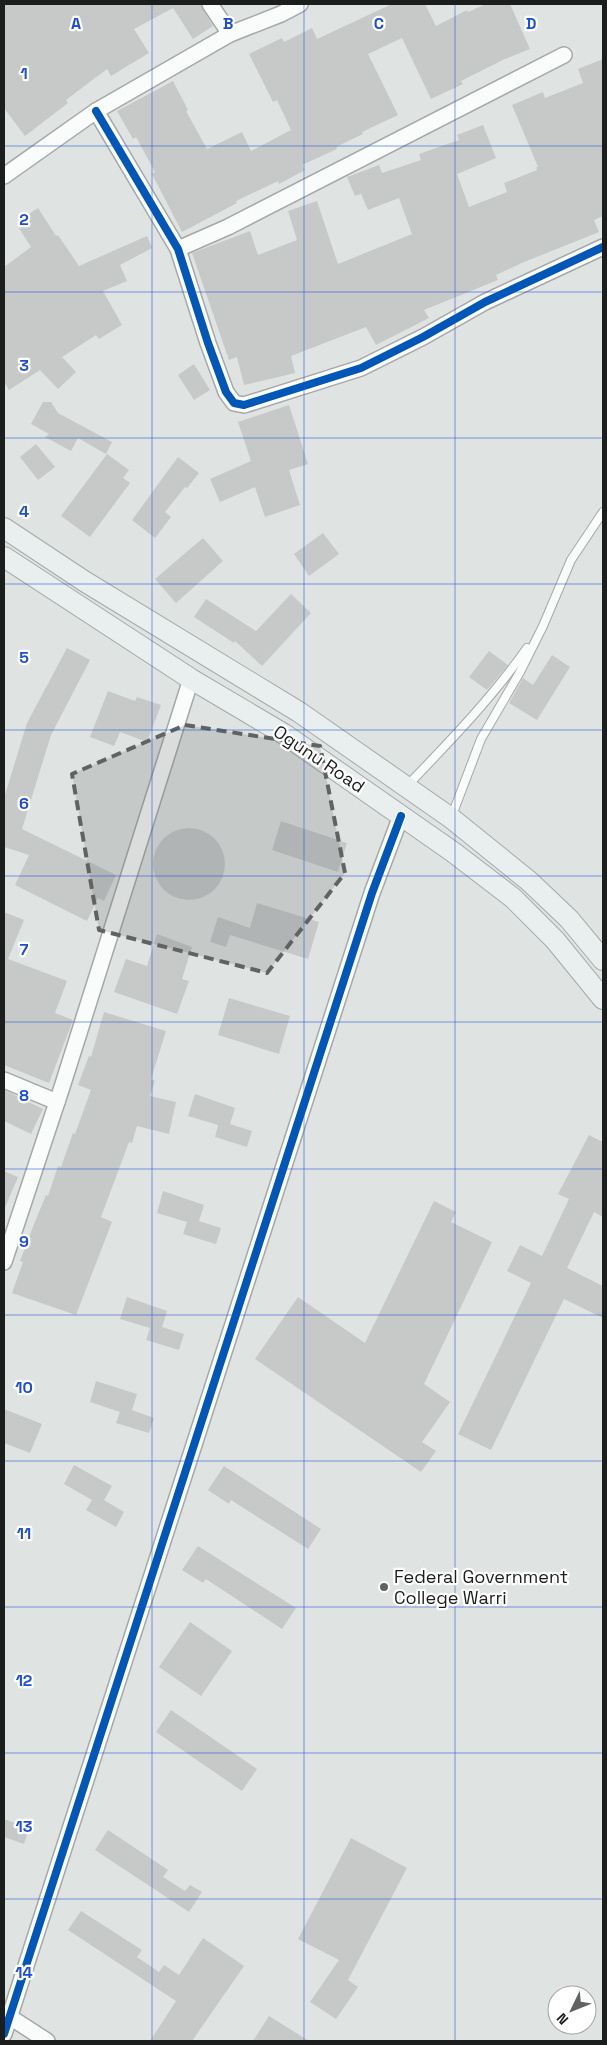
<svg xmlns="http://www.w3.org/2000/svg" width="607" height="2045" viewBox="0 0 607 2045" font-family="'Space Grotesk',sans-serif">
  <rect width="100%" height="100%" fill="#dfe4e2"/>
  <g fill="#c6c9c8">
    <polygon points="4,4 200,4 213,26 193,39 173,8 134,29 149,53 111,76 107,69 66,100 68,103 25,136 4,108"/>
    <polygon points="392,4 425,4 436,26 467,10 468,12 486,4 510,4 530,49 505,59 461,81 463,84 431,99 402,38 368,54 398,115 362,132 363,134 336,147 337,149 302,165 305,170 279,184 278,181 236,201 237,203 182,232 152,174 155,172 136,137 133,139 117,111 173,81 188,110 186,111 207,149 242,132 251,151 291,130 277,100 273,102 249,54 282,38 284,42 312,28 317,39"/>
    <polygon points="603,59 603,216 594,220 599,232 524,262 496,275 498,280 424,310 429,318 376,345 366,327 291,356 295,373 244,385 237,357 229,360 192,253 250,231 258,255 297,240 288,211 317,201 338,264 412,234 399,198 368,210 361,194 355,196 347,177 379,165 382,173 421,160 419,154 459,140 457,135 483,125 496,158 457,174 469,207 507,192 504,183 537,170 536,167 538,167 512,105 543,92 545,98 583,83 578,69"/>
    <polygon points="38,208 56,236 58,235 79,266 147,236 152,248 120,265 127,281 103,291 122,325 99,339 96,335 62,357 76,372 58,389 40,370 9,390 4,382 4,267 31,247 19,228 29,222 26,216"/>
    <polygon points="194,364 210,390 194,400 178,375"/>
    <polygon points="43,402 51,402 58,413 112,442 106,454 78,438 71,451 45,437 49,434 31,424"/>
    <polygon points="289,405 308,464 289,470 300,505 265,517 255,487 220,502 210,479 251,461 238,422"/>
    <polygon points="36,444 55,467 38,480 20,457"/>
    <polygon points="107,454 129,470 123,478 130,483 90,537 61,516"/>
    <polygon points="178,457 199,473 187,488 185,487 165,512 171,517 155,538 132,520"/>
    <polygon points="323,533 339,554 309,576 294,554"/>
    <polygon points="203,538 223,561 176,603 155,579"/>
    <polygon points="291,594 311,613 262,666 235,641 234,643 194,617 206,599 256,631"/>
    <polygon points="67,648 90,660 51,735 22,829 116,875 104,901 98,898 87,921 15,885 29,855 4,847 4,798 27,723"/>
    <polygon points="489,651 508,665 487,690 469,677"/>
    <polygon points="552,655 570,667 537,720 509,703 523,678 533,685"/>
    <polygon points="108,691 135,701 137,697 161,705 147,742 120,732 114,746 90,737"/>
    <polygon points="281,821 347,843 338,872 272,850"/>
    <circle cx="189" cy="864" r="36"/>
    <polygon points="257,903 319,922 308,959 230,935 226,947 210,942 218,917 250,928"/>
    <polygon points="4,912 24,920 8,959 67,981 55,1013 73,1020 49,1083 4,1065"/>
    <polygon points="157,934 192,947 182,979 189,981 177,1014 114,992 126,959 147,966"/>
    <polygon points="229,998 290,1016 279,1054 218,1035"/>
    <polygon points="104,1012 166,1031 151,1079 155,1081 150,1096 176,1102 169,1134 137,1126 132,1143 129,1142 101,1217 112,1222 76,1315 12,1293 23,1262 20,1261 34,1224 46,1195 48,1196 58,1166 61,1167 73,1133 75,1134 91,1090 78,1085 89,1056 91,1057"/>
    <polygon points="4,1090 43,1109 31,1134 4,1121"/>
    <polygon points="195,1094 235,1108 230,1124 252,1131 247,1147 215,1137 218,1125 188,1116"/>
    <polygon points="589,1135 603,1142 603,1217 594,1212 567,1268 603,1286 603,1318 564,1299 491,1450 458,1434 531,1283 507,1271 520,1245 542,1256 569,1199 558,1194"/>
    <polygon points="4,1171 18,1177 4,1210"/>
    <polygon points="163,1191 204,1205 199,1221 221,1228 216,1244 183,1234 187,1222 157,1213"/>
    <polygon points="434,1201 456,1212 451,1222 492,1242 424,1384 450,1402 422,1442 436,1451 421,1472 255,1359 298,1297 365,1343"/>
    <polygon points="127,1297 167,1311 162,1327 184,1334 179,1350 146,1340 150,1328 120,1319"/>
    <polygon points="96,1381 137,1394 132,1410 154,1418 149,1433 116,1423 120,1412 90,1402"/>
    <polygon points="4,1409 42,1424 30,1453 4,1443"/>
    <polygon points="74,1465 112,1486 104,1500 124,1512 116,1527 86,1510 92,1500 64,1484"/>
    <polygon points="224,1466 321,1529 308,1549 231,1500 229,1504 208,1490"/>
    <polygon points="198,1546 296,1608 282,1629 206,1579 203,1583 182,1570"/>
    <polygon points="190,1622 232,1651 201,1696 159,1667"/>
    <polygon points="171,1710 257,1769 242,1791 156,1732"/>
    <polygon points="4,1819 29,1828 24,1844 4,1837"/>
    <polygon points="108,1830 168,1870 163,1877 185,1891 190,1885 202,1892 189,1912 95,1850"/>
    <polygon points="351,1838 407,1868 348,1980 358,1987 336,2019 310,2002 339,1960 298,1939"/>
    <polygon points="81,1911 142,1950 137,1957 159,1972 164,1965 179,1975 203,1938 244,1966 192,2041 150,2041 176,2001 68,1930"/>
    <polygon points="269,2016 309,2041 253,2041"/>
  </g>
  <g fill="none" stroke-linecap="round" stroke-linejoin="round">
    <g stroke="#a5a8a7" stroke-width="10">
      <g id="lane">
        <path d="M 407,786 C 449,742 492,698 527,648"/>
        <polyline points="451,818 481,739 520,672 543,626 571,560 603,512"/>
      </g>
    </g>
    <g stroke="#a5a8a7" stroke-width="18">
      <g id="street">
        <polyline points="210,4 230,34"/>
        <polyline points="96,111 178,249 208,343 226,392 234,403 244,405 361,368 423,337 485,302 603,247"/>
        <polyline points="4,176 96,111 230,34 281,14 300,4"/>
        <polyline points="178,249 228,227 564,55"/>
        <polyline points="4,1080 57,1102"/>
        <polyline points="4,1262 62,1087 191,679"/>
        <polyline points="10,2017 47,2041"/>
        <polyline points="4,2034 372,893 401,816"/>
      </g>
    </g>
    <g stroke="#a5a8a7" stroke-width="22">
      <g id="secondary">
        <polyline points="4,528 84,581 299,712 451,818 529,881 569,919 603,960"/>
        <polyline points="4,557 191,679 284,734 453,852 513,898 555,940 603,999"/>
      </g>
    </g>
    <use href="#lane" stroke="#fafbfb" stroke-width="8"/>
    <use href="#street" stroke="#fafbfb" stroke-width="15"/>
    <use href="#secondary" stroke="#e8efee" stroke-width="20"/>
    <g stroke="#fff" stroke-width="11">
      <g id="cycleway">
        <polyline points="96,111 178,249 208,343 226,392 234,403 244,405 361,368 423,337 485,302 603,247"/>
        <polyline points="4,2034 372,893 401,816"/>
      </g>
    </g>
    <use href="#cycleway" stroke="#0057b8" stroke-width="8"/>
  </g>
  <path fill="#606362" fill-opacity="0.2" stroke="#606362" stroke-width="4" stroke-dasharray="10 6" stroke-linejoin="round" d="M 185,725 L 320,746 L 345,873 L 267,973 L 99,930 L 72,774 Z"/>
  <path fill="none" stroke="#1d4ed8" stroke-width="1" stroke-opacity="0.55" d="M 152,4 L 152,2041M 304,4 L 304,2041M 455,4 L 455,2041M 4,146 L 603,146M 4,292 L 603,292M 4,438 L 603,438M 4,584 L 603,584M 4,730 L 603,730M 4,876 L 603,876M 4,1022 L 603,1022M 4,1169 L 603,1169M 4,1315 L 603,1315M 4,1461 L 603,1461M 4,1607 L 603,1607M 4,1753 L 603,1753M 4,1899 L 603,1899"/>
  <circle fill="#606362" stroke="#fff" stroke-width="2" cx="384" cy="1587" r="5"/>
  <g text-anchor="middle" stroke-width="4.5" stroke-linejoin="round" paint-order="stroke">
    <g font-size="18" fill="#1c1e1d" stroke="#fff">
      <text transform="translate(319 759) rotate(34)" y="6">Ogunu Road</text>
    </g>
    <g font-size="18" fill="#1c1e1d" stroke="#fff" text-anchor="start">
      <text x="394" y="1583">Federal Government<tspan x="394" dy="21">College Warri</tspan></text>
    </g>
  </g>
  <g font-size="16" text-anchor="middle" font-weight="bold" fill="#1d4ed8" stroke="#fff" stroke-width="4.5" stroke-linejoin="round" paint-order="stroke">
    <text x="76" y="29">A</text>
    <text x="228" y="29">B</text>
    <text x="379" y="29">C</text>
    <text x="531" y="29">D</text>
    <text x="24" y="79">1</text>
    <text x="24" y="225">2</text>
    <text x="24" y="371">3</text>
    <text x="24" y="517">4</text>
    <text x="24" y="663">5</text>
    <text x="24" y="809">6</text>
    <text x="24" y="955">7</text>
    <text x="24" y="1101">8</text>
    <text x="24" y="1247">9</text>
    <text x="24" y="1393">10</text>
    <text x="24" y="1539">11</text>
    <text x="24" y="1686">12</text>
    <text x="24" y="1832">13</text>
    <text x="24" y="1978">14</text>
  </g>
  <rect width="607" height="2045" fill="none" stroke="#1c1e1d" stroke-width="10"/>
  <g transform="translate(572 2010) rotate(227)"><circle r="24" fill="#ffffff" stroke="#a4a5a5"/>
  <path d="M0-4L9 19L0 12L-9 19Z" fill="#606362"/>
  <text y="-8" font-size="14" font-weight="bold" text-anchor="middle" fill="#1c1e1d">N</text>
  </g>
</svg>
